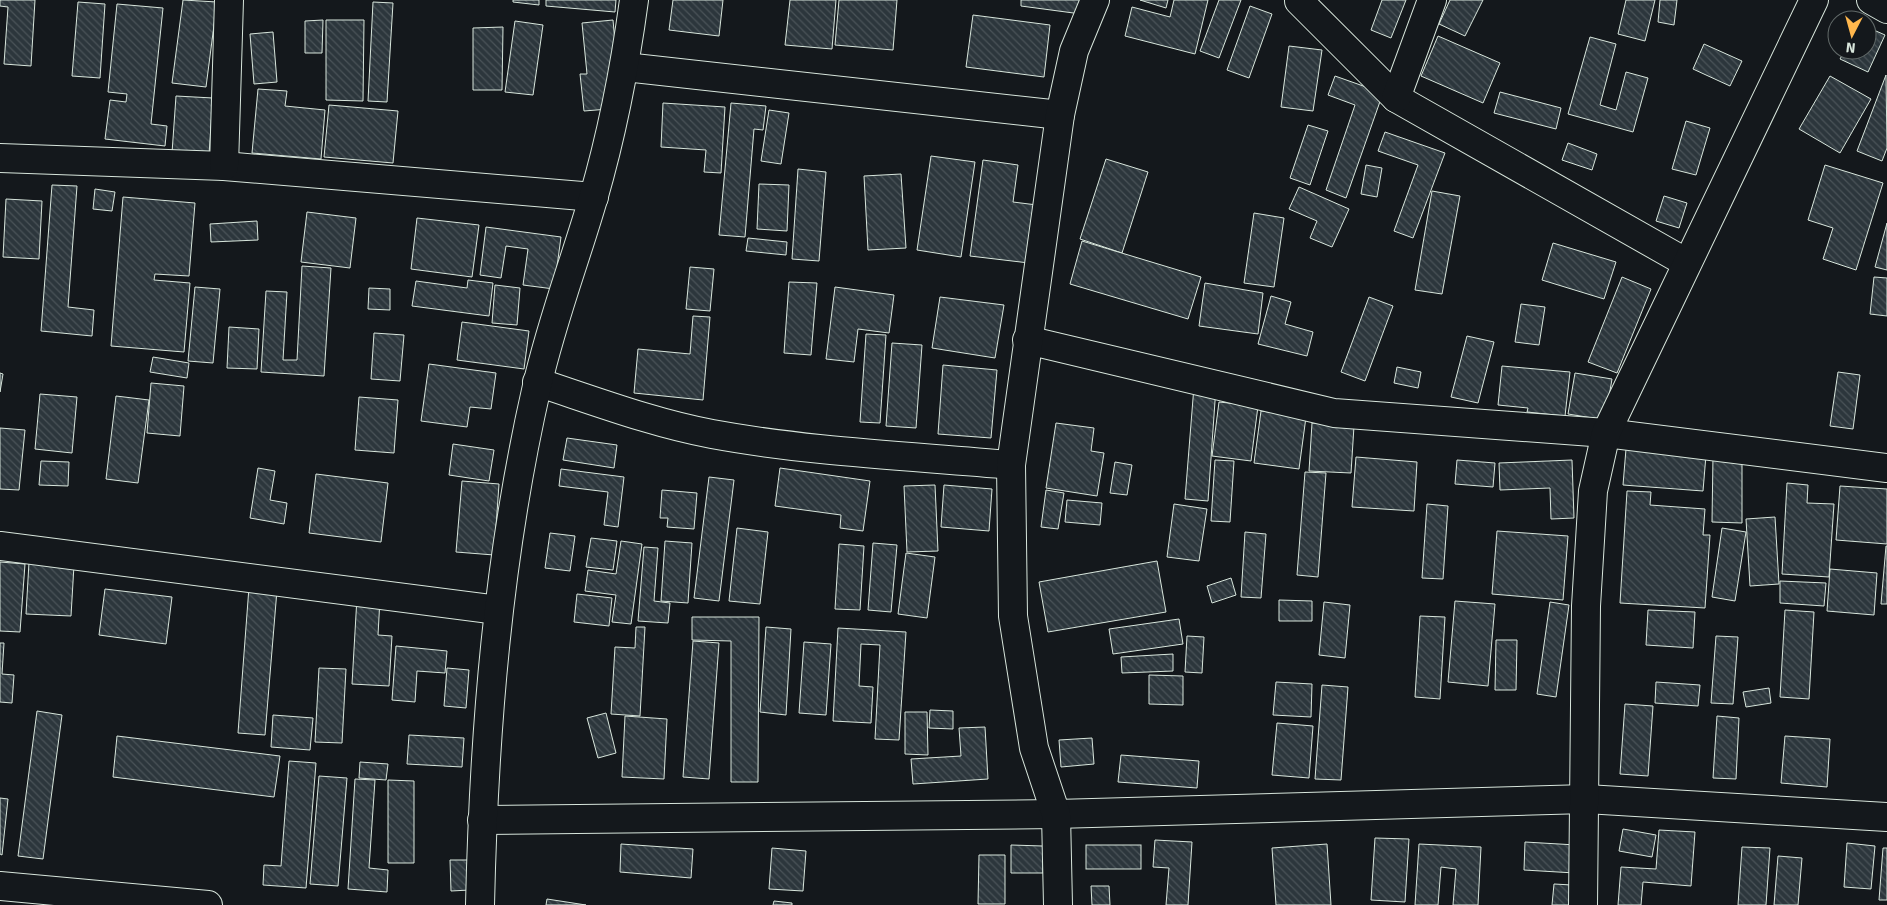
<svg xmlns="http://www.w3.org/2000/svg" width="1887" height="905" viewBox="0 0 1887 905" font-family="Signika,sans-serif">
  <defs>
    <pattern id="building-back-hatch" width="6" height="6" patternUnits="userSpaceOnUse" patternTransform="scale(1.25)"><rect width="6" height="6" fill="#2c363c"/><path d="M-1 5l2 2M0 0l6 6M5-1l2 2" fill="none" stroke="#4a5358"/></pattern>
  </defs>
  <rect width="100%" height="100%" fill="#14181c"/>
  <g fill="url(#building-back-hatch)" stroke="#d8e6dc">
    <polygon points="0,0 35,0 31,66 4,64 8,7 0,6"/>
    <polygon points="183,0 217,2 206,87 172,83"/>
    <polygon points="513,0 539,0 539,5 513,2"/>
    <polygon points="546,0 616,0 615,12 546,6"/>
    <polygon points="673,0 723,0 719,36 669,30"/>
    <polygon points="790,0 836,0 832,49 785,45"/>
    <polygon points="839,0 897,0 893,50 835,45"/>
    <polygon points="1021,0 1083,0 1081,14 1021,6"/>
    <polygon points="1140,0 1168,0 1166,8"/>
    <polygon points="1174,0 1208,0 1195,54 1125,36 1132,7 1170,17"/>
    <polygon points="1219,0 1241,0 1219,58 1200,51"/>
    <polygon points="1382,0 1406,0 1391,38 1371,30"/>
    <polygon points="1450,0 1483,0 1465,36 1439,24"/>
    <polygon points="1626,0 1655,0 1645,41 1618,34"/>
    <polygon points="1660,0 1677,0 1674,25 1658,22"/>
    <polygon points="78,2 105,4 100,78 72,76"/>
    <polygon points="373,2 393,3 387,102 368,101"/>
    <polygon points="117,4 163,8 151,124 167,126 165,146 105,139 110,100 126,102 127,94 108,92"/>
    <polygon points="1250,6 1272,14 1249,78 1227,70"/>
    <polygon points="973,15 1050,25 1044,77 966,67"/>
    <polygon points="323,20 322,53 305,53 305,21"/>
    <polygon points="326,20 364,20 363,101 326,100"/>
    <polygon points="613,20 621,108 584,111 580,74 587,74 582,23"/>
    <polygon points="515,21 543,25 533,95 505,92"/>
    <polygon points="503,27 502,90 473,90 473,28"/>
    <polygon points="1867,27 1885,35 1868,72 1840,59 1845,50 1867,50"/>
    <polygon points="273,32 277,82 254,84 250,34"/>
    <polygon points="1438,36 1500,63 1483,103 1421,76"/>
    <polygon points="1590,37 1616,44 1600,105 1616,110 1626,72 1648,78 1633,132 1568,114"/>
    <polygon points="1704,44 1742,61 1730,86 1693,69"/>
    <polygon points="1289,46 1322,50 1313,111 1281,107"/>
    <polygon points="1886,75 1887,148 1882,161 1857,151"/>
    <polygon points="1335,76 1383,93 1346,198 1326,190 1355,105 1328,95"/>
    <polygon points="1830,76 1871,99 1840,153 1799,129"/>
    <polygon points="258,89 287,91 285,106 325,110 321,159 252,153"/>
    <polygon points="1500,92 1561,108 1556,129 1494,113"/>
    <polygon points="176,96 213,98 209,155 172,153"/>
    <polygon points="663,103 725,107 721,173 704,172 706,150 661,147"/>
    <polygon points="731,103 766,106 763,130 754,129 745,237 719,235"/>
    <polygon points="329,105 398,111 393,163 324,157"/>
    <polygon points="769,110 789,113 781,164 761,161"/>
    <polygon points="1686,121 1710,128 1696,175 1672,169"/>
    <polygon points="1308,125 1328,131 1310,185 1290,178"/>
    <polygon points="1385,132 1445,153 1413,238 1394,231 1418,165 1378,151"/>
    <polygon points="1568,143 1597,154 1592,170 1562,160"/>
    <polygon points="931,156 975,162 961,257 917,250"/>
    <polygon points="1106,159 1148,172 1122,253 1080,239"/>
    <polygon points="983,160 1018,165 1013,202 1037,205 1029,263 970,256"/>
    <polygon points="1366,165 1382,168 1377,197 1361,194"/>
    <polygon points="1825,165 1883,183 1856,270 1823,259 1833,228 1808,220"/>
    <polygon points="798,169 826,172 819,261 792,259"/>
    <polygon points="901,174 906,248 868,250 864,176"/>
    <polygon points="759,184 789,185 787,231 757,229"/>
    <polygon points="52,185 77,186 68,307 94,310 92,336 41,331"/>
    <polygon points="1299,187 1349,209 1332,247 1310,238 1317,221 1289,209"/>
    <polygon points="95,189 115,192 112,211 93,209"/>
    <polygon points="1432,191 1460,196 1442,294 1415,290"/>
    <polygon points="1664,196 1687,203 1679,228 1656,221"/>
    <polygon points="123,197 195,203 189,276 155,274 154,280 190,283 184,352 111,346"/>
    <polygon points="6,199 42,201 39,259 3,257"/>
    <polygon points="307,212 356,218 350,268 301,262"/>
    <polygon points="1254,213 1284,218 1274,287 1244,283"/>
    <polygon points="417,218 479,225 472,277 411,269"/>
    <polygon points="257,221 258,240 211,242 210,224"/>
    <polygon points="1887,223 1887,270 1875,267"/>
    <polygon points="486,227 561,237 554,289 523,285 528,249 506,246 501,278 480,275"/>
    <polygon points="748,238 787,242 786,255 746,251"/>
    <polygon points="1082,241 1201,277 1188,319 1070,284"/>
    <polygon points="1553,243 1616,262 1604,299 1542,280"/>
    <polygon points="302,266 331,268 324,376 261,372 266,291 287,292 283,360 297,360"/>
    <polygon points="690,267 714,269 710,311 686,309"/>
    <polygon points="1622,277 1651,289 1617,373 1588,362"/>
    <polygon points="1874,277 1887,278 1887,316 1870,314"/>
    <polygon points="468,280 493,283 489,316 412,306 416,281 467,288"/>
    <polygon points="789,282 817,283 811,355 784,353"/>
    <polygon points="1205,283 1263,293 1258,334 1199,326"/>
    <polygon points="495,285 520,288 517,325 492,323"/>
    <polygon points="195,287 220,289 213,363 188,361"/>
    <polygon points="835,287 894,295 889,333 858,329 854,362 826,359"/>
    <polygon points="369,288 390,289 390,310 368,309"/>
    <polygon points="1271,296 1291,302 1285,324 1313,332 1307,356 1258,344"/>
    <polygon points="940,297 1004,305 995,358 932,348"/>
    <polygon points="1369,297 1393,306 1365,381 1341,372"/>
    <polygon points="1521,304 1545,307 1539,345 1515,342"/>
    <polygon points="693,316 710,317 703,400 634,393 638,349 690,354"/>
    <polygon points="462,322 529,331 524,369 457,360"/>
    <polygon points="229,327 259,329 257,369 227,368"/>
    <polygon points="374,333 404,335 400,381 371,379"/>
    <polygon points="866,334 886,335 880,423 860,422"/>
    <polygon points="1467,336 1494,342 1478,403 1451,397"/>
    <polygon points="892,343 922,345 916,428 886,426"/>
    <polygon points="153,357 189,363 187,378 150,372"/>
    <polygon points="429,364 496,373 491,409 470,407 467,427 421,421"/>
    <polygon points="943,365 997,370 991,438 938,434"/>
    <polygon points="1502,366 1570,372 1565,416 1527,412 1528,408 1498,405"/>
    <polygon points="1397,367 1421,372 1418,388 1394,383"/>
    <polygon points="1838,372 1860,375 1853,429 1830,426"/>
    <polygon points="0,373 3,374 0,392"/>
    <polygon points="1575,373 1612,379 1605,420 1568,414"/>
    <polygon points="151,383 184,386 180,436 147,433"/>
    <polygon points="1194,386 1216,387 1208,501 1185,499"/>
    <polygon points="40,394 77,397 72,453 35,449"/>
    <polygon points="116,396 149,400 138,483 106,479"/>
    <polygon points="359,397 398,400 394,453 355,450"/>
    <polygon points="1219,402 1258,406 1251,461 1212,456"/>
    <polygon points="1261,411 1306,417 1299,469 1254,463"/>
    <polygon points="1056,423 1094,428 1091,451 1104,453 1097,496 1046,488"/>
    <polygon points="1312,423 1354,426 1351,473 1309,471"/>
    <polygon points="0,428 25,430 19,490 0,489"/>
    <polygon points="567,438 617,445 614,468 563,460"/>
    <polygon points="453,444 494,450 489,481 449,475"/>
    <polygon points="1626,449 1706,455 1703,491 1623,485"/>
    <polygon points="1713,456 1742,457 1742,523 1712,522"/>
    <polygon points="1356,457 1417,462 1414,511 1352,507"/>
    <polygon points="1215,460 1234,461 1230,522 1211,521"/>
    <polygon points="1457,460 1495,463 1493,487 1455,484"/>
    <polygon points="1572,460 1574,518 1551,519 1550,488 1500,490 1499,463"/>
    <polygon points="41,461 69,462 68,486 39,485"/>
    <polygon points="1115,462 1132,465 1127,495 1110,493"/>
    <polygon points="258,468 275,471 270,500 287,503 284,524 250,518"/>
    <polygon points="780,468 870,481 863,531 840,528 841,515 775,506"/>
    <polygon points="561,469 624,477 618,527 604,525 608,492 559,486"/>
    <polygon points="1305,472 1326,473 1318,577 1297,575"/>
    <polygon points="316,474 388,483 381,542 309,533"/>
    <polygon points="709,477 734,480 719,601 694,598"/>
    <polygon points="462,481 499,484 494,555 456,552"/>
    <polygon points="1787,483 1808,485 1807,503 1834,504 1829,577 1782,574"/>
    <polygon points="935,485 938,551 907,552 904,486"/>
    <polygon points="944,485 992,489 989,531 941,527"/>
    <polygon points="1840,486 1887,489 1887,544 1836,540"/>
    <polygon points="662,490 697,493 694,529 667,527 668,518 660,518"/>
    <polygon points="1046,490 1064,493 1058,529 1041,527"/>
    <polygon points="1627,491 1651,492 1650,505 1705,509 1703,535 1710,535 1705,608 1620,603"/>
    <polygon points="1067,500 1102,503 1100,525 1065,522"/>
    <polygon points="1174,504 1207,509 1199,561 1167,557"/>
    <polygon points="1427,504 1448,506 1443,579 1422,578"/>
    <polygon points="1775,517 1779,584 1750,586 1746,519"/>
    <polygon points="737,528 768,532 760,604 729,601"/>
    <polygon points="1722,528 1746,532 1735,601 1712,597"/>
    <polygon points="1497,531 1568,536 1563,600 1492,594"/>
    <polygon points="1245,532 1266,534 1261,598 1241,597"/>
    <polygon points="550,533 575,536 570,571 545,568"/>
    <polygon points="591,538 617,541 613,570 586,567"/>
    <polygon points="621,541 642,544 631,624 612,622 616,595 585,591 588,570 616,574"/>
    <polygon points="665,541 692,543 688,603 661,601"/>
    <polygon points="873,543 897,545 891,612 868,610"/>
    <polygon points="839,544 864,546 860,610 835,609"/>
    <polygon points="1886,546 1887,546 1887,604 1881,604"/>
    <polygon points="644,547 658,548 654,601 670,603 668,623 638,621"/>
    <polygon points="906,553 935,557 927,618 898,614"/>
    <polygon points="1157,561 1166,612 1048,632 1039,582"/>
    <polygon points="0,562 25,564 20,632 0,631"/>
    <polygon points="29,562 74,565 71,616 26,614"/>
    <polygon points="1830,569 1877,573 1874,615 1827,611"/>
    <polygon points="1231,578 1236,595 1212,603 1207,586"/>
    <polygon points="1780,581 1826,583 1824,606 1780,603"/>
    <polygon points="249,587 277,590 265,735 238,733"/>
    <polygon points="105,589 172,597 166,644 99,635"/>
    <polygon points="577,594 612,598 609,626 574,622"/>
    <polygon points="357,597 380,599 378,635 392,636 389,686 352,684"/>
    <polygon points="1279,600 1312,601 1312,621 1279,621"/>
    <polygon points="1455,601 1495,604 1488,686 1448,682"/>
    <polygon points="1324,602 1350,605 1345,658 1319,655"/>
    <polygon points="1550,602 1569,605 1556,697 1537,694"/>
    <polygon points="1648,610 1695,612 1693,648 1646,645"/>
    <polygon points="1785,610 1814,612 1809,699 1780,697"/>
    <polygon points="1420,616 1445,617 1440,699 1415,697"/>
    <polygon points="692,617 759,617 758,782 731,782 731,641 692,640"/>
    <polygon points="1179,619 1183,644 1113,654 1109,629"/>
    <polygon points="636,627 645,627 640,716 611,714 615,647 635,648"/>
    <polygon points="766,627 791,629 786,715 760,712"/>
    <polygon points="838,628 906,632 899,740 875,739 880,645 861,644 859,686 873,687 871,723 833,721"/>
    <polygon points="1187,636 1204,637 1202,673 1185,672"/>
    <polygon points="1716,636 1738,637 1733,704 1711,703"/>
    <polygon points="1496,640 1517,640 1516,690 1495,690"/>
    <polygon points="693,641 719,643 709,779 683,777"/>
    <polygon points="804,642 831,644 826,715 799,713"/>
    <polygon points="0,643 4,643 2,674 14,675 12,703 0,702"/>
    <polygon points="396,646 447,651 445,673 417,671 415,702 392,700"/>
    <polygon points="1173,654 1173,671 1122,673 1121,657"/>
    <polygon points="319,668 346,669 342,743 315,742"/>
    <polygon points="447,668 469,670 466,708 444,706"/>
    <polygon points="1149,675 1183,676 1183,705 1149,704"/>
    <polygon points="1276,682 1312,684 1311,717 1273,715"/>
    <polygon points="1656,682 1700,685 1698,706 1655,703"/>
    <polygon points="1322,685 1348,687 1341,780 1315,779"/>
    <polygon points="1769,688 1771,703 1746,707 1743,692"/>
    <polygon points="1625,704 1653,706 1648,776 1620,774"/>
    <polygon points="930,710 953,711 953,729 929,728"/>
    <polygon points="37,711 62,715 43,859 18,856"/>
    <polygon points="905,712 927,712 928,755 905,754"/>
    <polygon points="606,713 616,753 598,758 587,718"/>
    <polygon points="273,715 313,718 310,750 271,747"/>
    <polygon points="625,716 667,719 664,779 622,777"/>
    <polygon points="1717,716 1739,718 1736,779 1713,778"/>
    <polygon points="1277,723 1313,726 1309,778 1272,775"/>
    <polygon points="985,727 988,779 913,784 911,759 961,756 959,728"/>
    <polygon points="409,735 464,738 462,767 407,764"/>
    <polygon points="117,736 280,756 274,797 113,777"/>
    <polygon points="1785,736 1830,739 1827,787 1781,783"/>
    <polygon points="1092,738 1094,764 1061,767 1059,740"/>
    <polygon points="1121,755 1199,761 1197,788 1118,782"/>
    <polygon points="289,761 316,763 306,888 263,885 264,865 281,866"/>
    <polygon points="360,762 388,764 386,780 359,778"/>
    <polygon points="319,776 347,778 338,886 310,884"/>
    <polygon points="355,779 375,780 369,868 388,870 387,892 348,889"/>
    <polygon points="388,780 414,781 414,863 388,863"/>
    <polygon points="0,798 8,799 2,855 0,854"/>
    <polygon points="1623,829 1656,835 1652,857 1619,851"/>
    <polygon points="1659,830 1695,832 1691,886 1643,882 1641,905 1618,905 1621,867 1656,869"/>
    <polygon points="1375,838 1409,839 1405,902 1371,900"/>
    <polygon points="1155,840 1192,842 1188,905 1166,905 1169,868 1153,867"/>
    <polygon points="1525,842 1576,845 1575,873 1524,870"/>
    <polygon points="1847,843 1875,846 1871,889 1844,887"/>
    <polygon points="621,844 693,849 691,878 620,872"/>
    <polygon points="1327,844 1331,905 1276,905 1272,848"/>
    <polygon points="1419,844 1481,847 1478,905 1453,905 1456,869 1441,867 1438,905 1415,905"/>
    <polygon points="1011,845 1043,846 1043,873 1011,873"/>
    <rect x="1086" y="845" width="55" height="24"/>
    <polygon points="1742,847 1770,848 1766,905 1738,905"/>
    <polygon points="772,848 806,851 803,891 769,889"/>
    <polygon points="1883,848 1887,848 1887,900 1879,900"/>
    <polygon points="979,855 1005,855 1005,904 978,904"/>
    <polygon points="1778,856 1802,858 1798,905 1774,905"/>
    <polygon points="450,860 470,860 470,890 451,891"/>
    <polygon points="1554,884 1572,885 1571,905 1552,905"/>
    <polygon points="1091,886 1109,886 1110,905 1092,905"/>
    <polygon points="547,899 586,905 546,905"/>
    <polygon points="774,901 792,903 792,905 773,905"/>
  </g>
  <g fill="none" stroke-linecap="round" stroke-linejoin="round">
    <g stroke="#d8e6dc" stroke-width="30">
      <g id="street">
        <polyline points="1871,0 1887,9"/>
        <polyline points="1299,1 1396,98 1687,263"/>
        <polyline points="625,67 1060,115"/>
        <polyline points="1396,98 1432,0"/>
        <polyline points="0,158 224,166 594,197"/>
        <polyline points="224,166 229,0"/>
        <polyline points="1027,340 1334,413 1606,433 1887,468"/>
        <path d="M 537,382 C 595,401 653,423 712,434 C 810,452 911,456 1011,465"/>
        <polyline points="0,546 498,610"/>
        <polyline points="482,820 1056,814 1586,799 1887,817"/>
        <polyline points="0,886 208,905"/>
        <path d="M 480,905 C 484,730 498,556 537,386 C 551,323 575,261 593,199 C 612,134 625,67 634,0"/>
        <polyline points="1058,905 1056,814 1034,748 1013,616 1011,465 1060,115 1074,51 1095,0"/>
        <polyline points="1583,905 1586,606 1593,491 1606,433 1814,0"/>
      </g>
    </g>
    <use href="#street" stroke="#14181c" stroke-width="28"/>
  </g>
  <g transform="translate(1852 35) rotate(186)"><circle r="24" fill="#14181c" stroke="#626a69"/>
  <path d="M0-4L9 19L0 12L-9 19Z" fill="#ffb74d"/>
  <text y="-8" font-size="14" font-weight="bold" text-anchor="middle" fill="#d8e6dc">N</text>
  </g>
</svg>
